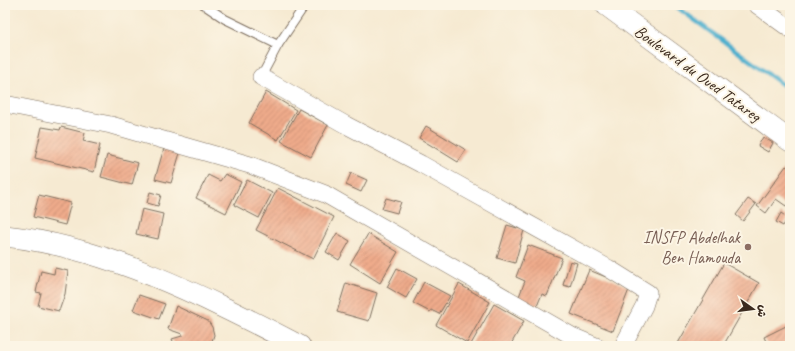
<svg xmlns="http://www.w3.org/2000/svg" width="795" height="351" viewBox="0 0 795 351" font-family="Caveat,'Playpen Sans Arabic',sans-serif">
  <defs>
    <pattern id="building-hatch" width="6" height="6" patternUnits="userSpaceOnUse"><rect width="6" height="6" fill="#efab8b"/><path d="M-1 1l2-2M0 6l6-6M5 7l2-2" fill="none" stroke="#c38b71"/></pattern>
  </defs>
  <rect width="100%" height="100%" fill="#fcf5e5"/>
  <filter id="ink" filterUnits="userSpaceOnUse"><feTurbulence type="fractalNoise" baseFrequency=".025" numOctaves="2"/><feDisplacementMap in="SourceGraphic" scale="8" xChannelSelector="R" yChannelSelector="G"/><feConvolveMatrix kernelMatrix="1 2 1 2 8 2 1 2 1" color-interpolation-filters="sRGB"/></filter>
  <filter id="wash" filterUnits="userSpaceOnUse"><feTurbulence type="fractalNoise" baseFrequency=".012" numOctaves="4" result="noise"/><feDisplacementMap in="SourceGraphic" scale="16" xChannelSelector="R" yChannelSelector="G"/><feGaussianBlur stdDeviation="0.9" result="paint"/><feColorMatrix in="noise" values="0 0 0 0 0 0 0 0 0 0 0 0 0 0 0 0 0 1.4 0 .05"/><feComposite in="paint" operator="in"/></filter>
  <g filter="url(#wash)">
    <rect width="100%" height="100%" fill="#f6ead2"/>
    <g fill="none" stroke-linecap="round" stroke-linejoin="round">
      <polyline stroke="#4fb0ce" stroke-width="4.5" points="674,5 790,90"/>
    </g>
    <g id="blocks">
      <g fill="url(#building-hatch)">
        <polygon points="266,92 296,110 278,140 249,123"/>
        <polygon points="299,109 328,125 311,157 281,141"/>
        <polygon points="426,126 466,150 458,162 419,138"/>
        <polygon points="42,127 60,130 61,127 85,133 83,141 100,145 94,172 35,158"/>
        <polygon points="763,137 773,143 768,152 758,146"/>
        <polygon points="164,148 180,153 171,183 155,179"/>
        <polygon points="107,155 138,163 132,185 101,177"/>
        <polygon points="786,166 790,169 790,201 786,206 776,199 766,213 757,206"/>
        <polygon points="351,173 367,180 361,192 346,185"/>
        <polygon points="225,174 241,182 226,213 196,198 208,175 220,181"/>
        <polygon points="247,180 272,193 259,218 234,205"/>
        <polygon points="278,188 334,217 313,259 256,230"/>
        <polygon points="150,192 161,195 158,206 147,203"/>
        <polygon points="39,195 71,203 65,225 33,217"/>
        <polygon points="386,198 401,202 397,213 382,209"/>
        <polygon points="748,199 756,204 743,221 736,215"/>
        <polygon points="142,209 163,214 158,239 136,234"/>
        <polygon points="781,213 788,218 783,226 776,222"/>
        <polygon points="507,225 524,230 515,263 497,258"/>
        <polygon points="337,233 350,241 339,260 326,252"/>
        <polygon points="368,234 398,252 380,283 350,264"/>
        <polygon points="528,245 562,258 547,296 542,294 537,306 518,299 525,281 516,277"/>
        <polygon points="570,261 577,263 570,287 563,285"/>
        <polygon points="724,263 759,283 723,346 679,346 677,345"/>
        <polygon points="55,268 68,271 65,294 59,311 38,306 41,293 36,292 41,271 54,274"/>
        <polygon points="397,268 417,279 406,298 387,287"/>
        <polygon points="589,270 630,287 613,331 571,314"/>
        <polygon points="424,282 450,296 439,314 431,310 430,312 413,303"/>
        <polygon points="346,283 377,293 369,321 337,312"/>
        <polygon points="459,284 490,302 467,343 436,325"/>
        <polygon points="139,295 165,304 159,319 133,310"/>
        <polygon points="494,304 524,321 510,346 470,346"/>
        <polygon points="176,306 208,321 212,327 214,335 211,344 215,346 189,346 188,343 175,346 172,339 182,336 182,334 168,329"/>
        <polygon points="790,324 790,346 768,346 764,337"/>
      </g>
    </g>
  </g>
  <g filter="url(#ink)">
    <use href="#blocks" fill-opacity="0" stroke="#7c6d5d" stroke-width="1"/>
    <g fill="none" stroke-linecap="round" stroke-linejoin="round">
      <g stroke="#7c6d5d" stroke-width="10">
        <g id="service">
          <polyline points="204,5 225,19 278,45"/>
          <polyline points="261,77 278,45 305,5"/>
        </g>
      </g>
      <g stroke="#7c6d5d" stroke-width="18">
        <g id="minor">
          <polyline points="757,5 790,29"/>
          <polyline points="261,77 346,125 421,164 608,268 648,293 644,306 623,346"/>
          <polyline points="5,104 111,125 250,165 325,194 572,336 596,346"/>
        </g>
      </g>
      <g stroke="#7c6d5d" stroke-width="22">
        <g id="tertiary">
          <polyline points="606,5 790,141"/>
          <path d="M 5,236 C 109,247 208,299 300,346"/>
        </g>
      </g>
      <use href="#service" stroke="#fff" stroke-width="8"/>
      <use href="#minor" stroke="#fff" stroke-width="17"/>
      <use href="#tertiary" stroke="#fff" stroke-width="21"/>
    </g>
  </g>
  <circle fill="#8d6e63" stroke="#fcf5e5" stroke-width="1.5" cx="748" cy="247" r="4"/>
  <g text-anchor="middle" stroke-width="4" stroke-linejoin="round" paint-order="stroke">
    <g font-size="17" fill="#3b2a1e" stroke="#fcf5e5">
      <text transform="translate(698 73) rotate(36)" y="6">Boulevard du Oued Tatareg</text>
    </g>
    <g font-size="17" fill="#785e54" stroke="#fcf5e5" text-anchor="end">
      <text x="740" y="243">INSFP Abdelhak<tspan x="740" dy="20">Ben Hamouda</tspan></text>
    </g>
  </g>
  <rect width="795" height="351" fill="none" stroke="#fcf5e5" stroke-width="20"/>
  <g transform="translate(753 309) rotate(104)" stroke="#fcf5e5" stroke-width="3" paint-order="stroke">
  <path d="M0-3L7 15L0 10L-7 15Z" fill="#3b2a1e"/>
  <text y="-6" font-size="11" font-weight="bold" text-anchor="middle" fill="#3b2a1e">ش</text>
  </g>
</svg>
